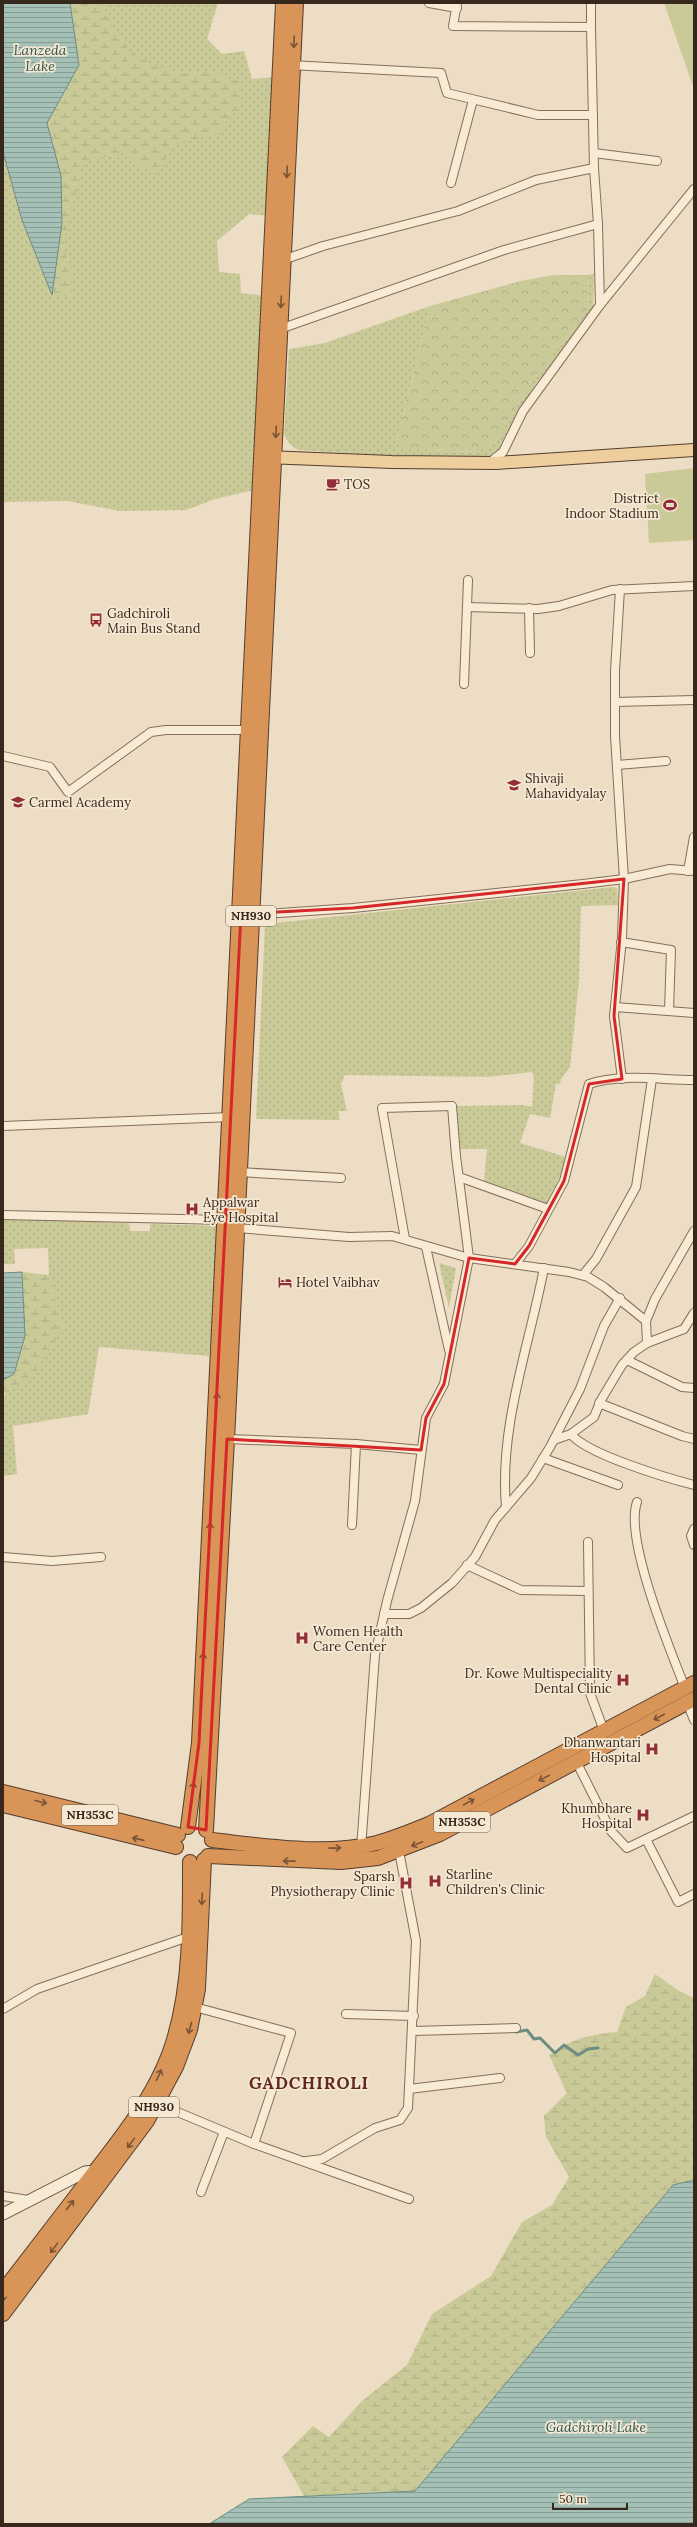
<svg xmlns="http://www.w3.org/2000/svg" width="697" height="2527" viewBox="0 0 697 2527" font-family="Lora,serif">
  <defs>
    <pattern id="green-dots" width="8" height="8" patternUnits="userSpaceOnUse"><rect width="8" height="8" fill="#c9ca98"/><path d="M2 2h.1M6 6h.1" fill="none" stroke="#adae83" stroke-width="1.8" stroke-linecap="round"/></pattern>
    <pattern id="forest-crowns" width="20" height="18" patternUnits="userSpaceOnUse"><rect width="20" height="18" fill="#c9ca98"/><path d="M2 6a3 3 0 1 1 6 0M12 15a3 3 0 1 1 6 0" fill="none" stroke="#adae83"/></pattern>
    <pattern id="wetland-marsh" width="20" height="14" patternUnits="userSpaceOnUse"><rect width="20" height="14" fill="#c9ca98"/><path d="M1 5h8M5 5V1M11 12h8M15 12V8" fill="none" stroke="#adae83"/></pattern>
    <pattern id="water-rules" width="6" height="5" patternUnits="userSpaceOnUse"><rect width="6" height="5" fill="#a5c0b6"/><path d="M0 2.5h6" fill="none" stroke="#879c93"/></pattern>
  </defs>
  <rect width="100%" height="100%" fill="#ecddc4"/>
  <g fill="url(#green-dots)">
    <polygon points="3,3 218,3 207,39 222,54 244,51 252,79 278,77 273,216 249,214 217,241 219,272 240,274 241,293 266,296 262,488 215,499 186,510 120,511 68,501 3,502"/>
    <path d="M 594,274 L 593,313 L 535,385 L 501,450 L 490,457 L 394,457 L 299,450 C 291,447 288,442 284,434 L 289,349 L 325,343 L 430,306 L 395,449 L 477,452 L 494,444 L 531,382 L 589,308 L 588,275 Z"/>
    <polygon points="613,887 617,888 618,905 581,906 579,981 570,1067 561,1079 560,1084 556,1084 550,1118 530,1114 520,1143 566,1157 565,1166 546,1205 484,1183 487,1149 460,1149 457,1106 523,1105 532,1107 534,1077 532,1072 487,1077 345,1075 341,1084 347,1111 338,1111 340,1120 256,1119 265,924"/>
    <polygon points="10,1219 129,1223 130,1231 150,1231 150,1224 222,1226 209,1356 99,1347 88,1414 13,1426 17,1474 3,1476 3,1394 5,1395 63,1327 49,1275 48,1248 14,1249 15,1264 3,1264 3,1220"/>
    <polygon points="439,1263 456,1268 449,1308"/>
  </g>
  <polygon fill="url(#forest-crowns)" points="553,275 588,275 589,308 531,382 494,444 478,452 395,449 430,306 521,281"/>
  <g fill="url(#wetland-marsh)">
    <polygon points="70,3 101,3 128,50 152,64 184,73 212,72 242,82 241,106 215,135 178,143 154,175 121,153 83,162 63,248 73,274 71,297 52,295 62,223 61,176 47,123 79,65"/>
    <polygon points="22,1272 49,1275 63,1327 38,1370 5,1396 3,1380 14,1374 25,1336"/>
    <path d="M 655,1974 L 679,1991 L 694,1998 L 694,2180 L 673,2185 L 415,2491 L 304,2496 L 282,2457 L 313,2426 L 329,2437 L 362,2401 L 407,2365 L 432,2314 L 491,2276 L 522,2222 L 552,2205 L 569,2177 L 546,2137 L 544,2116 L 567,2093 L 549,2055 C 571,2039 591,2034 617,2032 L 626,2007 L 645,1996 Z"/>
  </g>
  <g fill="#c9ca98">
    <polygon points="664,3 694,3 694,89"/>
    <polygon points="694,468 694,540 649,543 645,474"/>
  </g>
  <g fill="url(#water-rules)" stroke="#6d8d82">
    <polygon points="3,3 70,3 79,65 47,123 61,176 62,223 52,295 22,220 3,152"/>
    <polygon points="22,1272 25,1336 14,1374 3,1380 3,1273"/>
    <polygon points="694,2180 694,2524 209,2524 249,2499 415,2491 673,2185"/>
  </g>
  <g fill="none" stroke-linecap="round" stroke-linejoin="round">
    <polyline stroke="#6d8d82" stroke-width="3" points="513,2030 516,2032 527,2030 534,2039 540,2038 555,2053 564,2045 578,2055 588,2049 598,2048"/>
    <g stroke="#866e5b" stroke-width="10">
      <g id="street">
        <polyline points="429,3 457,8"/>
        <polyline points="457,3 453,26 591,27 594,168 598,224"/>
        <polyline points="591,3 591,27"/>
        <polyline points="290,65 441,73 447,93 538,115 593,115"/>
        <polyline points="594,153 657,161"/>
        <polyline points="451,183 473,100"/>
        <polyline points="283,260 323,246 458,211 536,180 594,168"/>
        <polyline points="280,329 504,250 598,224 600,305"/>
        <polyline points="489,463 503,452 523,411 600,305 694,189"/>
        <polyline points="620,589 615,671 615,736 624,879 622,939 614,1016 622,1079"/>
        <polyline points="467,607 538,609 559,606 612,590 694,586"/>
        <polyline points="529,608 530,653"/>
        <polyline points="464,684 468,580"/>
        <polyline points="615,702 694,700"/>
        <polyline points="3,756 50,767 68,792 151,732 166,730 249,730"/>
        <polyline points="617,765 666,761"/>
        <polyline points="688,871 694,837"/>
        <polyline points="250,915 353,908 583,884 624,879 670,869 694,871"/>
        <polyline points="621,942 671,950 669,1011"/>
        <polyline points="615,1007 694,1013"/>
        <polyline points="3,1126 231,1117"/>
        <polyline points="239,1172 341,1178"/>
        <polyline points="459,1177 548,1209"/>
        <polyline points="3,1215 225,1220"/>
        <polyline points="237,1228 349,1237 392,1236 469,1258 569,1272 588,1277 604,1287 646,1321"/>
        <polyline points="426,1247 449,1350"/>
        <path d="M 515,1264 L 529,1246 L 564,1181 L 589,1084 C 622,1073 660,1080 694,1080"/>
        <polyline points="583,1275 596,1259 636,1187 652,1079"/>
        <polyline points="647,1343 646,1321 655,1299 694,1231"/>
        <polyline points="627,1360 682,1387 694,1388"/>
        <polyline points="599,1403 682,1436 694,1439"/>
        <path d="M 571,1434 C 586,1454 667,1478 694,1485"/>
        <polyline points="227,1439 356,1444 421,1450"/>
        <polyline points="554,1440 571,1434 594,1417 601,1400 622,1365 634,1352 647,1343 684,1329 694,1313"/>
        <polyline points="543,1458 618,1485"/>
        <path d="M 637,1502 C 624,1539 670,1649 685,1688"/>
        <path d="M 506,1507 C 499,1426 529,1347 544,1268"/>
        <polyline points="352,1525 356,1444"/>
        <polyline points="694,1529 691,1536 694,1545"/>
        <polyline points="588,1542 590,1693 604,1731"/>
        <polyline points="3,1557 52,1561 101,1557"/>
        <polyline points="467,1565 521,1590 588,1591"/>
        <polyline points="384,1614 409,1614 421,1608 452,1583 475,1557 495,1520 531,1478 550,1447 580,1389 604,1326 620,1298"/>
        <polyline points="687,1702 694,1720"/>
        <polyline points="576,1761 611,1831 627,1848 694,1816"/>
        <polyline points="646,1839 678,1902 694,1894"/>
        <polyline points="361,1849 375,1655 387,1601 415,1501 426,1418 444,1384 469,1258 456,1156 452,1106 382,1108 405,1239"/>
        <polyline points="191,2006 291,2033 254,2144 409,2199"/>
        <polyline points="3,2009 37,1989 188,1937"/>
        <polyline points="346,2014 414,2016"/>
        <polyline points="413,2031 516,2028"/>
        <polyline points="409,2089 500,2078"/>
        <polyline points="156,2103 254,2144"/>
        <polyline points="306,2161 322,2159 375,2128 400,2120 408,2108 416,1941 399,1851"/>
        <polyline points="201,2192 224,2132"/>
        <polyline points="3,2196 28,2200"/>
      </g>
    </g>
    <g stroke="#684f3e" stroke-width="13">
      <polyline id="secondary" points="3,2214 85,2172 96,2171 100,2173"/>
    </g>
    <g stroke="#543d2f" stroke-width="14">
      <polyline id="primary" points="266,457 392,462 496,463 694,450"/>
    </g>
    <g stroke="#543d2f" stroke-width="16">
      <g id="highway">
        <polyline points="3,1792 178,1835"/>
        <polyline points="3,1805 176,1847"/>
        <polyline points="188,1827 199,1743 283,3"/>
        <polyline points="206,1830 228,1420 296,3"/>
        <path d="M 212,1840 C 266,1846 324,1856 377,1843 C 395,1838 412,1831 429,1824 L 694,1683"/>
        <polyline points="208,1856 341,1862 378,1858 440,1834 694,1699"/>
        <path d="M 3,2291 C 31,2255 58,2219 86,2183 C 120,2139 160,2091 175,2036 C 191,1981 190,1919 190,1862"/>
        <polyline points="3,2314 147,2121 176,2067 190,2030 198,1989 204,1860"/>
      </g>
    </g>
    <use href="#street" stroke="#f7ebd6" stroke-width="8"/>
    <use href="#secondary" stroke="#f7ebd6" stroke-width="11"/>
    <use href="#primary" stroke="#eece9d" stroke-width="12"/>
    <use href="#highway" stroke="#d99457" stroke-width="14"/>
  </g>
  <defs><path id="oneway-shaft" d="M-6 0H5M1.5-3L5.5 0L1.5 3" fill="none" stroke-width="1.6" stroke-linecap="round" stroke-linejoin="round"/></defs>
  <g stroke="#785335">
    <use href="#oneway-shaft" transform="translate(294 42) rotate(93)"/>
    <use href="#oneway-shaft" transform="translate(287 172) rotate(93)"/>
    <use href="#oneway-shaft" transform="translate(281 302) rotate(93)"/>
    <use href="#oneway-shaft" transform="translate(276 432) rotate(93)"/>
    <use href="#oneway-shaft" transform="translate(217 1399) rotate(-87)"/>
    <use href="#oneway-shaft" transform="translate(210 1529) rotate(-87)"/>
    <use href="#oneway-shaft" transform="translate(203 1659) rotate(-87)"/>
    <use href="#oneway-shaft" transform="translate(659 1717) rotate(152)"/>
    <use href="#oneway-shaft" transform="translate(544 1778) rotate(152)"/>
    <use href="#oneway-shaft" transform="translate(193 1788) rotate(-82)"/>
    <use href="#oneway-shaft" transform="translate(41 1802) rotate(14)"/>
    <use href="#oneway-shaft" transform="translate(469 1802) rotate(-28)"/>
    <use href="#oneway-shaft" transform="translate(138 1839) rotate(-167)"/>
    <use href="#oneway-shaft" transform="translate(417 1844) rotate(158)"/>
    <use href="#oneway-shaft" transform="translate(335 1848) rotate(-1)"/>
    <use href="#oneway-shaft" transform="translate(289 1861) rotate(-179)"/>
    <use href="#oneway-shaft" transform="translate(202 1899) rotate(93)"/>
    <use href="#oneway-shaft" transform="translate(190 2028) rotate(105)"/>
    <use href="#oneway-shaft" transform="translate(159 2075) rotate(-64)"/>
    <use href="#oneway-shaft" transform="translate(131 2143) rotate(126)"/>
    <use href="#oneway-shaft" transform="translate(70 2205) rotate(-52)"/>
    <use href="#oneway-shaft" transform="translate(54 2248) rotate(126)"/>
  </g>
  <path fill="none" stroke="#d62828" stroke-width="3" stroke-linejoin="round" d="M 624,879 L 614,1016 L 622,1079 L 589,1084 L 564,1181 L 529,1246 L 515,1264 L 469,1258 L 444,1384 L 426,1418 L 421,1450 L 227,1439 L 206,1830 L 188,1827 L 199,1743 L 241,914 L 353,908 Z"/>
  <defs>
    <g id="cafe-bare" transform="scale(1.08)"><path d="M-5.5-4.5H6V0H3Q3 3.5 0 3.5H-2.5Q-5.5 3.5-5.5 0ZM3-3.2v2h1.7v-2ZM-6 4.5H4V6H-6Z" fill="#932d37" stroke="#f4e8d3" stroke-width="2.5" paint-order="stroke"/></g>
    <g id="stadium-bare" transform="scale(1.08)"><path d="M0-5a6.5 5 0 1 0 0 10a6.5 5 0 1 0 0-10ZM-3.5-1.8h7v3.6h-7Z" fill="#932d37" stroke="#f4e8d3" stroke-width="2.5" paint-order="stroke"/></g>
    <g id="bus-bare" transform="scale(1.08)"><path d="M-5-6H5V4H4V6H2V4H-2V6H-4V4H-5ZM-3.5-4V0h7V-4ZM-3.5 1.2v1.5H-2V1.2ZM2 1.2v1.5H3.5V1.2Z" fill="#932d37" stroke="#f4e8d3" stroke-width="2.5" paint-order="stroke"/></g>
    <g id="school-bare" transform="scale(1.08)"><path d="M0-5L7-2L0 1L-7-2ZM-4 1L0 2.5L4 1V4Q0 6-4 4Z" fill="#932d37" stroke="#f4e8d3" stroke-width="2.5" paint-order="stroke"/></g>
    <g id="hospital-bare" transform="scale(1.08)"><path d="M-5-5h3v3.5h4V-5h3V5h-3V1.5h-4V5h-3Z" fill="#932d37" stroke="#f4e8d3" stroke-width="2.5" paint-order="stroke"/></g>
    <g id="hotel-bare" transform="scale(1.08)"><path d="M-6-4.5h1.5V1H6V5H4.5V3h-9V5H-6ZM-4 0a1.8 1.8 0 1 1 3.6 0ZM.5 0V-2.5h3Q6-2.5 6 0Z" fill="#932d37" stroke="#f4e8d3" stroke-width="2.5" paint-order="stroke"/></g>
  </defs>
  <g fill-rule="evenodd">
    <use href="#cafe-bare" x="333" y="484"/>
    <use href="#stadium-bare" x="670" y="505"/>
    <use href="#bus-bare" x="96" y="620"/>
    <use href="#school-bare" x="514" y="785"/>
    <use href="#school-bare" x="18" y="802"/>
    <use href="#hospital-bare" x="192" y="1209"/>
    <use href="#hotel-bare" x="285" y="1282"/>
    <use href="#hospital-bare" x="302" y="1638"/>
    <use href="#hospital-bare" x="623" y="1680"/>
    <use href="#hospital-bare" x="652" y="1749"/>
    <use href="#hospital-bare" x="643" y="1815"/>
    <use href="#hospital-bare" x="435" y="1881"/>
    <use href="#hospital-bare" x="406" y="1883"/>
  </g>
  <g text-anchor="middle" stroke-width="3.5" stroke-linejoin="round" paint-order="stroke">
    <g fill="#f4e8d3" stroke="#706254" stroke-width="1">
      <rect x="226" y="906" width="50" height="20" rx="3"/>
      <rect x="62" y="1805" width="56" height="20" rx="3"/>
      <rect x="434" y="1812" width="56" height="20" rx="3"/>
      <rect x="129" y="2097" width="50" height="20" rx="3"/>
    </g>
    <g font-size="12" font-weight="bold" fill="#37281e">
      <text x="251" y="920">NH930</text>
      <text x="90" y="1819">NH353C</text>
      <text x="462" y="1826">NH353C</text>
      <text x="154" y="2111">NH930</text>
    </g>
    <g font-size="13" fill="#37281e" stroke="#f4e8d3" text-anchor="start">
      <text x="344" y="489">TOS</text>
      <text x="659" y="503" text-anchor="end">District<tspan x="659" dy="15">Indoor Stadium</tspan></text>
      <text x="107" y="618">Gadchiroli<tspan x="107" dy="15">Main Bus Stand</tspan></text>
      <text x="525" y="783">Shivaji<tspan x="525" dy="15">Mahavidyalay</tspan></text>
      <text x="29" y="807">Carmel Academy</text>
      <text x="203" y="1207">Appalwar<tspan x="203" dy="15">Eye Hospital</tspan></text>
      <text x="296" y="1287">Hotel Vaibhav</text>
      <text x="313" y="1636">Women Health<tspan x="313" dy="15">Care Center</tspan></text>
      <text x="612" y="1678" text-anchor="end">Dr. Kowe Multispeciality<tspan x="612" dy="15">Dental Clinic</tspan></text>
      <text x="641" y="1747" text-anchor="end">Dhanwantari<tspan x="641" dy="15">Hospital</tspan></text>
      <text x="632" y="1813" text-anchor="end">Khumbhare<tspan x="632" dy="15">Hospital</tspan></text>
      <text x="446" y="1879">Starline<tspan x="446" dy="15">Children's Clinic</tspan></text>
      <text x="395" y="1881" text-anchor="end">Sparsh<tspan x="395" dy="15">Physiotherapy Clinic</tspan></text>
    </g>
    <g font-size="14" font-style="italic" fill="#2e5650" stroke="#f4e8d3">
      <text x="40" y="55">Lanzeda<tspan x="40" dy="16">Lake</tspan></text>
      <text x="596" y="2432">Gadchiroli Lake</text>
    </g>
    <g font-size="17" font-weight="bold" letter-spacing="1" fill="#62271f" stroke="#f4e8d3">
      <text x="309" y="2089">GADCHIROLI</text>
    </g>
  </g>
  <rect width="697" height="2527" fill="none" stroke="#37281e" stroke-width="8"/>
  <path d="M553 2503v6h74v-6" fill="none" stroke="#37281e" stroke-width="2"/>
  <text x="559" y="2503" font-size="12" fill="#37281e" stroke="#f4e8d3" stroke-width="3" paint-order="stroke">50 m</text>
</svg>
